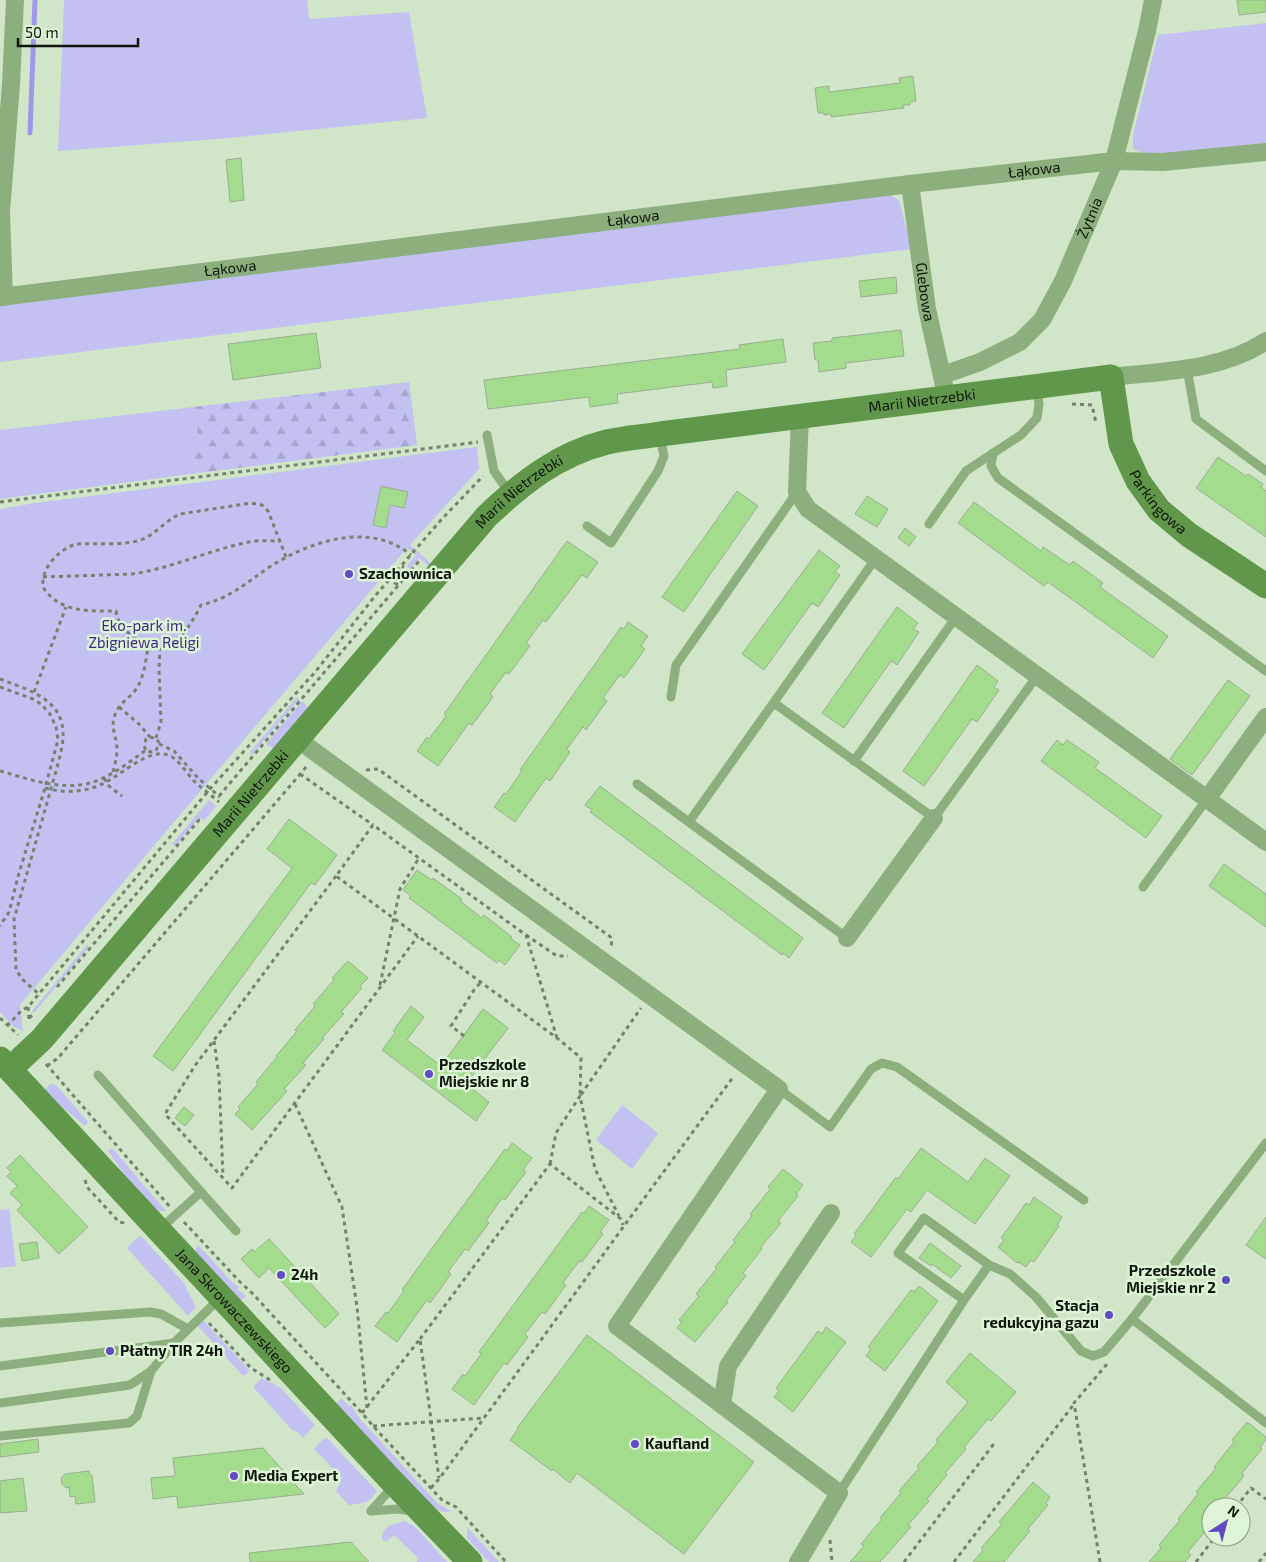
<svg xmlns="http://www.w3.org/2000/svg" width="1266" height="1562" viewBox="0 0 1266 1562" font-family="'Exo 2',sans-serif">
  <defs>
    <pattern id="forest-firs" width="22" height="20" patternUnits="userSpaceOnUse" patternTransform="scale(1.25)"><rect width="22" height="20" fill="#c3c1f1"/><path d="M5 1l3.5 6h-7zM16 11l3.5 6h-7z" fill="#a6a5cd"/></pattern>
  </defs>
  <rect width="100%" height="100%" fill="#d1e6c9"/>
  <g fill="#c3c1f1">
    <polygon points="64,0 307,0 309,19 409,12 427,118 218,139 58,151"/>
    <polygon points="1266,23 1266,143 1149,156 1133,149 1133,135 1158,35"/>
    <polygon points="885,191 899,201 912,249 0,362 0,304"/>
    <polygon points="193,407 200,447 194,456 199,473 0,499 0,430"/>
    <polygon points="477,447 479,469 410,545 433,565 429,566 419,558 410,569 407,566 416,555 407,548 157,842 20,1005 23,1031 13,1026 0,1012 0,509 35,503"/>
    <polygon points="297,697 299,699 252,755 250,752"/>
    <polygon points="302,701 309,708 274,749 266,744"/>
    <polygon points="209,800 216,806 204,821 200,817 175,846 172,844"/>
    <polygon points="87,945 89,947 34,1013 32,1011"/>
    <path d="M 51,1084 L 56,1085 L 88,1122 L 85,1126 C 72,1114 56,1104 43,1091 Z"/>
    <polygon points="622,1105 658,1133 632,1169 596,1140"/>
    <polygon points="110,1149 113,1149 166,1211 156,1211 131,1184 108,1151"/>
    <polygon points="9,1209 16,1266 0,1268 0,1210"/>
    <polygon points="139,1236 142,1237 183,1282 196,1307 188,1316 127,1248"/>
    <polygon points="198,1245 233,1283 239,1287 238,1290 246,1296 241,1301 194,1253"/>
    <polygon points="202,1319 250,1371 243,1376 197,1325"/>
    <polygon points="262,1378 281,1388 315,1425 303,1438 298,1432 292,1430 253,1387"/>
    <path d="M 341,1398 L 349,1406 L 351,1405 L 360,1419 L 438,1504 L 451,1511 C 442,1515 435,1508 429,1502 L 335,1407 Z"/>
    <path d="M 327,1438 L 377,1491 C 368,1504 365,1503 349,1505 L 336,1491 L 342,1478 L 314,1449 L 323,1439 Z"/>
    <path d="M 405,1521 L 415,1527 L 447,1562 L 417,1562 L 418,1558 L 394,1535 L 386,1542 L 382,1539 C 382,1525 394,1524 405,1521 Z"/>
    <polygon points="467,1527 499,1562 489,1562 467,1538"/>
  </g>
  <polygon fill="url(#forest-firs)" points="409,382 417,445 199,473 194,456 200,447 193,407"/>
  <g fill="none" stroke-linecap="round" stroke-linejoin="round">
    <polyline stroke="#9f97ea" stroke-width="5" points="30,133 35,0"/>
  </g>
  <g fill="#a4dc8d" stroke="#9aae92">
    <polygon points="1237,0 1266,0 1266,12 1239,15"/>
    <polygon points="913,76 916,101 910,102 910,105 903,105 904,108 831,117 831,114 824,115 824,113 818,113 815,88 829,86 829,92 853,89 900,83 899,78"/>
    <polygon points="241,158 244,200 230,202 226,160"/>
    <polygon points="896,277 897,293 861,297 859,281"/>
    <polygon points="901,330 904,356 846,363 846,368 819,372 818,360 815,360 813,343 832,341 832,338"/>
    <polygon points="316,333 321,368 233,380 228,344"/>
    <polygon points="783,339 786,362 726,370 727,386 713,388 712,382 617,394 618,403 590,407 589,397 488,409 484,380 740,349 739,345"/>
    <polygon points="1218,457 1246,476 1248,474 1263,484 1261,487 1266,491 1266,537 1196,488"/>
    <polygon points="381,486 408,492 404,508 390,505 386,528 373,525"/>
    <polygon points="737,491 758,506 684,612 662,597"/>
    <polygon points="867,496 888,509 877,527 855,514"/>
    <polygon points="974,502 1041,551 1043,547 1070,565 1073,561 1103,583 1100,587 1168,636 1153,658 1048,582 1044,586 958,523"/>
    <polygon points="905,528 916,537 909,546 898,538"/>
    <polygon points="567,541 598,562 587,578 582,575 546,622 543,620 526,643 530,646 509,674 506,672 490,694 493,697 472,725 469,723 438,766 417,751 427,737 429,739 446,716 444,714"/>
    <polygon points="819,550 840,566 835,572 840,575 818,607 812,603 764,670 742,654"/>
    <polygon points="897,607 918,623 913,629 919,632 897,665 891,661 844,728 822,713"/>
    <polygon points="628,622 648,636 641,646 645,649 624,678 620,675 603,698 607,701 586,730 583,727 567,749 570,752 550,781 546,778 515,822 494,807 504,793 506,794 522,771 520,770 621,627 624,629"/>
    <polygon points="977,665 998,681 994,687 999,690 977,722 972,719 924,786 903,771"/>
    <polygon points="1228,680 1250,696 1192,775 1170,759"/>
    <polygon points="1057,740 1063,745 1067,740 1099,762 1095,768 1162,816 1146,838 1041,761"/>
    <polygon points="600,786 803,938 789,958 783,953 782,955 590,812 592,810 585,805"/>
    <polygon points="289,819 337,855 315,885 311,883 173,1071 153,1056 292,868 267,849"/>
    <polygon points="1224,864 1266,894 1266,927 1209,886"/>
    <polygon points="417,870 432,880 433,878 462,899 460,901 482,918 484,915 512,937 510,938 520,945 505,965 499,960 497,963 409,898 411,896 403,890"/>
    <polygon points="348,961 368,978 360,986 362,988 341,1012 344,1014 322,1038 324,1039 303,1063 306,1065 284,1089 287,1091 252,1130 235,1114 240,1109 238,1107 258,1084 256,1082 277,1057 276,1056 297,1031 295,1030 315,1006 313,1004 334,980 332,978"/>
    <polygon points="411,1006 424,1017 407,1040 441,1066 483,1009 508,1028 466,1084 489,1102 476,1121 382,1050 395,1033 393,1031"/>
    <polygon points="184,1107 194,1115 185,1126 175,1118"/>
    <polygon points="512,1143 532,1158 523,1170 526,1172 505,1200 502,1198 486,1221 489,1223 468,1251 465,1249 448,1272 451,1274 430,1303 427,1300 397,1342 375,1326 386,1312 388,1313 404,1291 402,1290 443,1233 505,1149 507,1151"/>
    <polygon points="921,1148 968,1182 985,1158 1010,1176 975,1224 927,1190 911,1212 907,1209 871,1257 851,1242 856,1236 854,1234 896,1177 898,1179"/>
    <polygon points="20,1155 88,1227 59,1254 17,1210 22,1205 10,1193 17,1186 7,1176 11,1172 7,1168"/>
    <polygon points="783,1169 803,1185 796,1194 798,1196 778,1221 781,1223 761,1247 762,1249 743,1273 746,1276 726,1301 728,1302 695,1342 677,1328 682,1322 679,1320 699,1296 696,1294 717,1268 715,1267 735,1242 733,1240 752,1216 750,1214 770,1189 768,1187"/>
    <polygon points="1034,1197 1062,1217 1057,1225 1059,1226 1034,1262 1031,1260 1026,1267 1018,1262 1017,1263 998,1247 1004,1240 1001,1238 1009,1227 1026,1203 1029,1205"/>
    <polygon points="589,1206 609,1220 600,1232 603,1234 582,1262 579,1261 563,1283 566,1285 545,1314 542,1312 525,1334 528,1337 507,1365 504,1363 474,1405 452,1389 463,1374 465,1376 481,1354 479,1352 520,1296 582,1212 584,1213"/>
    <polygon points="1266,1217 1266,1259 1246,1245"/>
    <polygon points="269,1239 339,1314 325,1328 269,1268 259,1278 241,1259 252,1249 254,1252"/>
    <polygon points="37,1242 39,1258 22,1261 19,1244"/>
    <polygon points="930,1243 961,1266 951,1278 932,1264 931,1266 919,1258"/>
    <polygon points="919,1286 938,1301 885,1371 866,1356 871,1349 868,1347 911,1290 914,1292"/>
    <polygon points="826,1327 846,1342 793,1412 774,1397 779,1391 776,1388 818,1331 822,1334"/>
    <polygon points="587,1335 754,1462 684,1554 577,1473 570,1483 553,1469 552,1471 510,1440 518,1429 517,1428"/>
    <polygon points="970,1353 1016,1392 991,1421 988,1419 964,1447 966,1449 945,1473 947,1475 927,1499 929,1501 908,1525 911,1527 880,1562 850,1562 864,1546 861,1544 882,1519 880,1518 901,1493 899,1491 919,1468 917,1466 938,1442 936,1440 968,1402 946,1382"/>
    <polygon points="1247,1422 1266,1437 1266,1440 1260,1447 1262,1449 1242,1473 1244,1476 1224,1500 1233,1507 1211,1507 1211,1519 1205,1526 1208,1528 1188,1552 1191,1555 1185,1562 1149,1562 1161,1548 1159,1545 1180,1520 1178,1519 1198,1494 1196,1492 1216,1468 1214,1467 1234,1442 1232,1440"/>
    <polygon points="38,1439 39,1452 0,1457 0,1444"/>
    <polygon points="263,1448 304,1494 178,1508 177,1496 153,1499 151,1478 175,1476 173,1458"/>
    <polygon points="89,1471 90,1475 92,1475 95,1502 76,1504 75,1496 70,1497 69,1487 66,1488 62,1484 61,1478 65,1474"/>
    <polygon points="23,1478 27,1511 0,1513 0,1481"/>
    <polygon points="1033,1482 1050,1497 1046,1503 1048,1505 1028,1529 1030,1531 1004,1562 973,1562 983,1550 981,1548 1002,1524 999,1522"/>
    <polygon points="351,1542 369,1562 250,1562 249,1553"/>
  </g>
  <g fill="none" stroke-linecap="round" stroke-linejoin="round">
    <g stroke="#74826e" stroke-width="3" stroke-dasharray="4 4" stroke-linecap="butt">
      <polyline points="1072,404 1092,405 1096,423"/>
      <polyline points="0,502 478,442"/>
      <path d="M 286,557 L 268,511 L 262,505 L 251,503 L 180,514 C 166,520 157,533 143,539 C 128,546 94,543 76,544 C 58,550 41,568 43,587 C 59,613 89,611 116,611 C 117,622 124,630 132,636 C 165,664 186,635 201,605 C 231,598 247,582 271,566 C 311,541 370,521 411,555"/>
      <path d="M 43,577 L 132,574 C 173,568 209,550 249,542 C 258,540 270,541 280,541"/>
      <polyline points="398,585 395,583 406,569 402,566"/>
      <path d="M 0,679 C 28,690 65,699 63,737 C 63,746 60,755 58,764 L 14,919 L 16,970 L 23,980 L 39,994"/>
      <polyline points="0,687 33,699 41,704 50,714 56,727 58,740 45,788 19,873 9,912 0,926"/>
      <polyline points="34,692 66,607"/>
      <polyline points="119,707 139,724 150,737"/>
      <polyline points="156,738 161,722 159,669 160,648"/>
      <polyline points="159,744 174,751 198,778 220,797"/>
      <polyline points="366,770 378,769 612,938 611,949"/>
      <path d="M 0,771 C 33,780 68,794 101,779 C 117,772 132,760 146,750 L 151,752 L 156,751 L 159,743 L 157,739 L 150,737 L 146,739 L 144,746 L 146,750"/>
      <path d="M 113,772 C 115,764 117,757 117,749 C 117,739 111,728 114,718 C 118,702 129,700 137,688 C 144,676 146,660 148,647"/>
      <polyline points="300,774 373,825"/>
      <polyline points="104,778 109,786 122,796"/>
      <path d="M 45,788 C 65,794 88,792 106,782 C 122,774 149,748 168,755 C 179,759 187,774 195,782 C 203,789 211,795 219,802"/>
      <polyline points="219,796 419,561"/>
      <polyline points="336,876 194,1067 165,1114 232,1188 418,936"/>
      <polyline points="526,935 557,956 568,956"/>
      <polyline points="380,985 400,889 419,858"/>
      <polyline points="57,987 199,820 202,823"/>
      <polyline points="28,1007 29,1019"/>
      <polyline points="0,1018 18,1035"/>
      <polyline points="29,1018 35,1013"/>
      <polyline points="7,1026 22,1010 28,1007 210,789 316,671 375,596 441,520 483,476"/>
      <polyline points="464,1036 451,1026 474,990 481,982"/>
      <polyline points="557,1038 526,935 373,825 336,876 557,1038 581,1058 580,1096 641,1008"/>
      <polyline points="214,1041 219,1076 223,1177"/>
      <polyline points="46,1064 170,1207"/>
      <polyline points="47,1066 58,1058 307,766"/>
      <polyline points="295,1104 342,1207 357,1307 367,1408"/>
      <polyline points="550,1164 556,1133 580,1096 595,1169 619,1216"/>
      <polyline points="85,1180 87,1187 119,1222 125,1223"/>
      <polyline points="184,1222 239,1281 253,1294 362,1413 373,1426 442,1500 456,1507 506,1562"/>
      <polyline points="209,1323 251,1368 270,1380"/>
      <polyline points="420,1339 550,1164 621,1219 623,1225"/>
      <polyline points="362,1413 420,1339 439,1478"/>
      <polyline points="373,1426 483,1418"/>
      <path d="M 431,1488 L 439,1479 C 538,1345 635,1210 734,1076"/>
      <polyline points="1236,1507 1251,1488 1266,1499"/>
      <polyline points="830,1540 832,1562"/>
      <polyline points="904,1562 996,1441"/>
      <polyline points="954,1562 1074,1404"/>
      <polyline points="1100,1562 1074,1403 1107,1364"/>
      <polyline points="1196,1562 1215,1537"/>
      <polyline points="1259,1562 1266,1553"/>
    </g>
    <g stroke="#8caf7d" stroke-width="9">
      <polyline points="1187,368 1196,419 1266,471"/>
      <polyline points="487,435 494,471 510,494"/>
      <polyline points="993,453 991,466 998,478 1266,671"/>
      <polyline points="929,524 966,471 1021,435 1037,418 1039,404 1037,387"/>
      <polyline points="587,526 611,543 658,471 664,456 660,437"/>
      <polyline points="671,697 676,665 797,492"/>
      <polyline points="774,703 934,818 1037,676"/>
      <polyline points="854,761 956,617"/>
      <polyline points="637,784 847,938"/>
      <polyline points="689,822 876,558"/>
      <polyline points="1143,887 1207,799"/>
      <polyline points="98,1075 201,1192"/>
      <polyline points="779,1089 830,1127 871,1069 882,1063 897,1067 1084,1200"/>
      <polyline points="161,1228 201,1192 236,1231"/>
      <polyline points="964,1300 898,1253 924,1218 989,1265 1010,1274 1036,1297 1081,1351 1093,1356 1104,1352 1132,1319 1266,1143"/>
      <polyline points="1132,1319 1266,1423"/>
      <polyline points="0,1323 150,1312 161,1314 188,1329"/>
      <polyline points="0,1366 174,1343"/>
      <polyline points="0,1403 130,1385 151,1371 174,1343 221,1297"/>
      <polyline points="0,1436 129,1423 137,1416 151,1371"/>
      <polyline points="839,1493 964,1300 989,1265"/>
      <polyline points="371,1511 397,1509 413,1511"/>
      <polyline points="371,1511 387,1493 389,1482"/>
    </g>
    <g stroke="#8caf7d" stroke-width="18">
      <path id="s1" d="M 910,184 L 927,309 L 944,385"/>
      <path id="s2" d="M 0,297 L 910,184 L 1114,161 L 1163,162 L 1266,152"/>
      <polyline points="4,297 1,212 11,84 15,0"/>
      <path id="s3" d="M 943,375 L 980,362 L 1020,342 L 1042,320 L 1063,281 L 1114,161 L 1147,31 L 1153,0"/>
      <path d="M 1111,377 C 1163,371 1221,371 1266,341"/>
      <polyline points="800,416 797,492 808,509 1266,842"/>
      <polyline points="297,739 779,1089 617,1326 839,1493 798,1562"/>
      <polyline points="1207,799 1266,717"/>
      <polyline points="847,938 934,818"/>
      <polyline points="722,1405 728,1366 831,1213"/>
    </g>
    <g stroke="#61974a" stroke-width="25">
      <path id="s4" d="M 0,1059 L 389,1478 L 470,1562"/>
      <path id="s5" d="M 10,1069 L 42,1039 L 487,516 C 522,483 558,454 607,442 C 624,438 642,437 660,434 L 1111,377 L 1121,444 L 1138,481 L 1159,510 L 1189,535 L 1266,586"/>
    </g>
  </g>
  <g fill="#624ac2" stroke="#def4d6" stroke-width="2">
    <circle cx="349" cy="574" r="5"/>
    <circle cx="429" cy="1074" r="5"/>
    <circle cx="281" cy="1275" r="5"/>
    <circle cx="1226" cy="1280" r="5"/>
    <circle cx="1109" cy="1315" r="5"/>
    <circle cx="110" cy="1351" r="5"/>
    <circle cx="635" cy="1444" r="5"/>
    <circle cx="234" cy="1476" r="5"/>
  </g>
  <g text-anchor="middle" stroke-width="5" stroke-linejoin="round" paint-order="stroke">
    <g font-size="15" fill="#0e150b" stroke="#def4d6">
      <text dy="5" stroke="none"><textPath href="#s2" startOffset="1042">Łąkowa</textPath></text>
      <text dy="5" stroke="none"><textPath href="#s3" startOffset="228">Żytnia</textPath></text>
      <text dy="5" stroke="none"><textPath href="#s2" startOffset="638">Łąkowa</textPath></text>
      <text dy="5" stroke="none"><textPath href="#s2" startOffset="232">Łąkowa</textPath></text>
      <text dy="5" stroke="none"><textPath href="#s1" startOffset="109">Glebowa</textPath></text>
      <text dy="5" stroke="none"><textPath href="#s5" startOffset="1191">Marii Nietrzebki</textPath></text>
      <text dy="5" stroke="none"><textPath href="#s5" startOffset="771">Marii Nietrzebki</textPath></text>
      <text dy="5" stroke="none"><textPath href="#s5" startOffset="1519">Parkingowa</textPath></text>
      <text dy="5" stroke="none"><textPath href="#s5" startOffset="366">Marii Nietrzebki</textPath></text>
      <text dy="5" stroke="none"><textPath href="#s4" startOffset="344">Jana Skrowaczewskiego</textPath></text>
    </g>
    <g font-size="15" font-weight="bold" fill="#0e150b" stroke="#def4d6" text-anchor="start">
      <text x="359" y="579">Szachownica</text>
      <text x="439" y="1070">Przedszkole<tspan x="439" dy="17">Miejskie nr 8</tspan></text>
      <text x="1216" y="1276" text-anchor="end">Przedszkole<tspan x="1216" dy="17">Miejskie nr 2</tspan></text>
      <text x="291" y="1280">24h</text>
      <text x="1099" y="1311" text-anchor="end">Stacja<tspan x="1099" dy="17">redukcyjna gazu</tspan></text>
      <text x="120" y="1356">Płatny TIR 24h</text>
      <text x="645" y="1449">Kaufland</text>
      <text x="244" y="1481">Media Expert</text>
    </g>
    <g font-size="15" fill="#3e2887" stroke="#def4d6">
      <text x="144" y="631">Eko-park im.<tspan x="144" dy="17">Zbigniewa Religi</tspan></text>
    </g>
  </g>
  <g transform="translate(1226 1522) rotate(36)"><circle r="24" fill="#def4d6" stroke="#8b9b85"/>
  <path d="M0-4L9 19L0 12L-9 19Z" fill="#624ac2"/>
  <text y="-8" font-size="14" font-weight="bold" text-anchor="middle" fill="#0e150b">N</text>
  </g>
  <path d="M18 38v8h120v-8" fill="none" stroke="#0e150b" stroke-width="2.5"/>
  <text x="25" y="38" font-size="15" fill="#0e150b" stroke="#def4d6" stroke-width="4" paint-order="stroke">50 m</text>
</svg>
